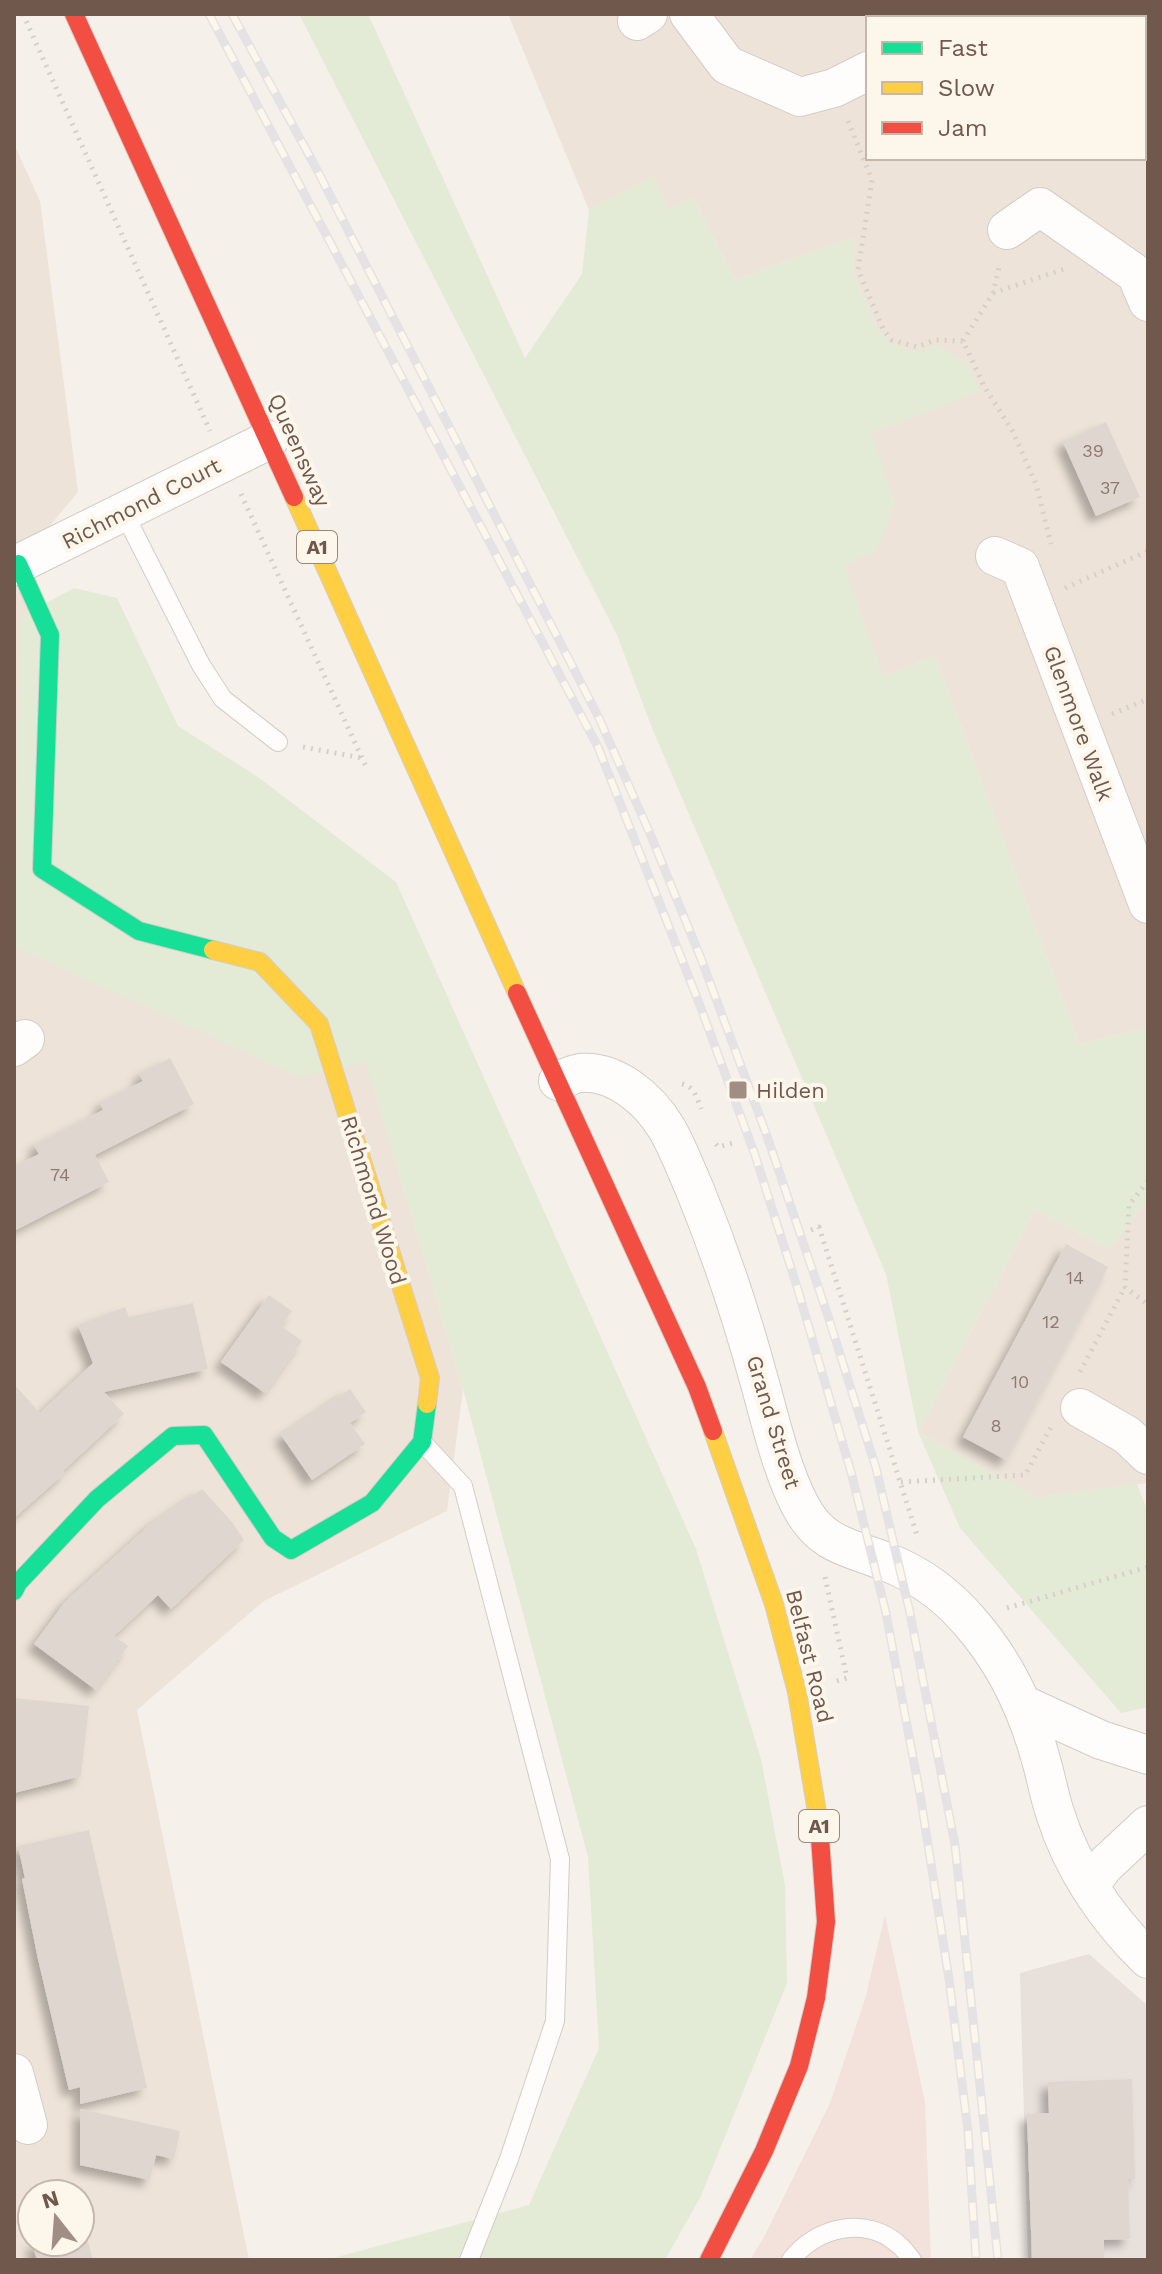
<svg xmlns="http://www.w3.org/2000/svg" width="1162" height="2274" viewBox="0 0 1162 2274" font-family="'Work Sans',sans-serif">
  <defs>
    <filter id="shadow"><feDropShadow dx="-7" dy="7" stdDeviation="4" flood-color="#0004"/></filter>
  </defs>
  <rect width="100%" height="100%" fill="#f6f0ea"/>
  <g fill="#eee3d8" fill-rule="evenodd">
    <polygon points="508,14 1031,14 1033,18 868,18 868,158 1144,158 1144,128 1148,131 1148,1028 1079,1044 935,656 883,677 843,564 895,504 871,433 979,391 916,352 889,343 877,328 853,273 855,237 735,280 693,198 669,210 653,177 589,210"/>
    <path d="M 14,144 L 40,201 L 78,492 L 18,564 L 366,1061 L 463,1389 L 447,1511 L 264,1601 L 137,1710 L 249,2260 L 14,2260 ZM 32,2194 L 80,2194 L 80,2242 L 32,2242 Z"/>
    <polygon points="1148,1199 1148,1483 1036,1497 918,1432 1035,1210 1109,1249"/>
  </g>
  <polygon fill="#f3e2db" points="885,1915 925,2102 931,2260 750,2260 764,2237 830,2103 865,1999"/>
  <polygon fill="#e8e0db" points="1089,1954 1148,2006 1148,2260 1028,2260 1020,1973"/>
  <g fill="#e3ebd6">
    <polygon points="299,14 368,14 525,358 582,274 589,210 653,176 669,210 693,198 735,280 855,237 853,273 877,328 890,343 916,352 937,344 967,364 980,391 872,433 895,504 877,550 844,565 883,677 935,656 1079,1044 1148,1028 1148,1199 1109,1249 1035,1210 918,1432 1036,1497 1137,1484 1148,1512 1148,1707 1121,1713 960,1528 918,1432 886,1274 652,728 617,635"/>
    <polygon points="74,588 117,598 178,726 258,777 396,882 696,1549 761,1759 785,1885 787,1983 701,2196 665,2260 326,2260 529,2205 599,2048 588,1857 463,1389 366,1062 299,1077 15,947 20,617"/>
  </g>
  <g fill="#dfd6d0" filter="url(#shadow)">
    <polygon points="1106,422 1140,497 1096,516 1063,442"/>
    <polygon points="170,1058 194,1104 95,1155 109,1182 14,1231 14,1167 39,1154 34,1145 103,1110 100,1103 143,1081 139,1074"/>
    <polygon points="1066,1244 1108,1267 1006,1460 963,1437"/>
    <polygon points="269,1295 292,1311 281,1326 302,1341 265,1393 221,1362"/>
    <polygon points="193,1303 208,1369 104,1392 124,1414 63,1471 65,1473 14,1518 14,1384 40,1413 93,1363 78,1325 125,1307 129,1317"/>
    <polygon points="350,1389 366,1412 350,1423 365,1444 312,1480 281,1435"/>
    <polygon points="202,1489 232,1522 244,1540 171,1609 158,1595 114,1636 128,1646 96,1690 34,1644 65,1602 152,1523"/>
    <polygon points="14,1698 89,1706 81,1776 14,1793"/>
    <polygon points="89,1830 147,2088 80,2104 80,2087 69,2090 38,1959 22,1879 25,1878 18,1846"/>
    <polygon points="1132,2079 1135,2179 1128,2179 1130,2239 1104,2240 1104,2260 1032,2260 1027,2114 1049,2113 1048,2082"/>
    <polygon points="80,2109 180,2131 174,2159 156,2155 150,2180 80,2165"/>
    <polygon points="80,2213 93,2260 37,2260 32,2242 80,2242"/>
  </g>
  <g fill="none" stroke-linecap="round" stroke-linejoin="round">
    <g stroke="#d3ccc6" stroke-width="20">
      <g id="lane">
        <polyline points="124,513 201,665 223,699 278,742"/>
        <polyline points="422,1442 463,1486 560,1859 555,2021 509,2159 469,2260"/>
        <path d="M 791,2260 C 816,2227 866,2215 899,2245 C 904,2249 908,2255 912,2260"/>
      </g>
    </g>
    <g stroke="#d3ccc6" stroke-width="40">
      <g id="street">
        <polyline points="689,14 727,65 800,97 834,88 868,71"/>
        <polyline points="1089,14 1095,18"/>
        <polyline points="971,18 978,14"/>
        <polyline points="637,21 648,14"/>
        <polyline points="1144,38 1148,40"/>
        <polyline points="1007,230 1040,207 1136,274 1148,302"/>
        <polyline points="995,556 1020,567 1148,904"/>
        <polyline points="14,566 269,440"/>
        <polyline points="14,1047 25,1039"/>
        <path d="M 558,1081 C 565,1078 573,1074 580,1073 C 616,1070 650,1100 667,1129 C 678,1148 686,1170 695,1190 C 719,1249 740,1311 757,1373 C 769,1414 780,1467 800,1505 C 821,1546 849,1547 887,1562 C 920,1575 947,1595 970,1622 C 1005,1662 1027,1708 1041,1760 C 1046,1777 1049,1795 1055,1813 C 1072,1868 1107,1919 1148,1959"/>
        <polyline points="1080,1408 1127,1435 1148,1455"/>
        <polyline points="1022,1704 1101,1740 1148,1755"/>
        <polyline points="1089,1886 1105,1865 1148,1825"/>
        <polyline points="14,2073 28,2125"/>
      </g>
    </g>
    <g stroke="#d5cdc6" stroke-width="20">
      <g id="fast">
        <polyline points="18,564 50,635 42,869 139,931 213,950"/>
        <polyline points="14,1591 18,1583 97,1499 173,1436 204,1435 273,1538 291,1550 372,1503 422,1442 427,1404"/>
      </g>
    </g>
    <g stroke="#d5cdc6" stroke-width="20">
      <g id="slow">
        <polyline points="294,497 517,993"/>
        <polyline points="213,950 260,962 319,1024 430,1378 427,1404"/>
        <polyline points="713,1431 774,1604 797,1692 819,1824"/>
      </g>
    </g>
    <g stroke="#d5cdc6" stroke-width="20">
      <g id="jam">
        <polyline points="74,14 294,497"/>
        <polyline points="517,993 697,1387 713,1431"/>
        <polyline points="709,2260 764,2151 799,2066 816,1998 826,1922 819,1824"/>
      </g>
    </g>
    <g stroke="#d6d0cb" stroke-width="5" stroke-dasharray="2 6" stroke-linecap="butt">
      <polyline points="23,14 210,431"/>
      <polyline points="1144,118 1148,121"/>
      <polyline points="848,121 872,180 858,270 884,331 892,340 917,347 935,340 963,341 984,386 1013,432 1036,484 1051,544"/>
      <polyline points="993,293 1064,269"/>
      <polyline points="963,341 993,293 1000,263"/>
      <polyline points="241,494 367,769"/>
      <polyline points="1065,588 1148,551"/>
      <polyline points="1112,714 1148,699"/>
      <polyline points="303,747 362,758"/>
      <path d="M 682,1084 C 694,1086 697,1098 701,1109"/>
      <polyline points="716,1144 718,1147 733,1143"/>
      <polyline points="1148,1181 1129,1205 1125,1287 1148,1305"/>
      <polyline points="811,1230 819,1227 917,1535"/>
      <polyline points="1080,1372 1125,1287"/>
      <polyline points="901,1482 1025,1475 1051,1427"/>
      <polyline points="825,1577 847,1678 833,1682"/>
      <polyline points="1007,1608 1148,1567"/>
    </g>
    <use href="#lane" stroke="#fefdfc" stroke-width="18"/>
    <use href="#street" stroke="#fefdfc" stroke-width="38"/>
    <use href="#fast" stroke="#16e098" stroke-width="18"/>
    <use href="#slow" stroke="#ffcf43" stroke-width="18"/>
    <use href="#jam" stroke="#f24e42" stroke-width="18"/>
    <g stroke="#e4e2e4" stroke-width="9">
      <g id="rail">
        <polyline points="209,14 598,747 699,1003 755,1155 798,1290 851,1472 886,1613 921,1800 949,1979 968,2131 976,2260"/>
        <polyline points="232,14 315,166 599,718 651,836 702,961 767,1136 828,1316 876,1468 910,1613 955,1845 998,2260"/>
      </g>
    </g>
    <use href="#rail" stroke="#fdf6eb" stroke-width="6" stroke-dasharray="18" stroke-linecap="butt"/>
  </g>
  <rect fill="#a08d84" stroke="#fdf6eb" stroke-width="3" x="728" y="1080" width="20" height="20" rx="4"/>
  <g text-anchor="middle" stroke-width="8" stroke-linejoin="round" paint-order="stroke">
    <g font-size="18" fill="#8f7a70">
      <text x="1093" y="457">39</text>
      <text x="1110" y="494">37</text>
      <text x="60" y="1181">74</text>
      <text x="1075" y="1284">14</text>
      <text x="1051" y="1328">12</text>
      <text x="1020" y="1388">10</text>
      <text x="996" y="1432">8</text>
    </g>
    <g fill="#fdf6eb" stroke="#9b877c" stroke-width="2">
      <rect x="297" y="531" width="40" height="32" rx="6"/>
      <rect x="799" y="1810" width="40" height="32" rx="6"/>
    </g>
    <g font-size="20" font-weight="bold" fill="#71584d">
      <text x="317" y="554">A1</text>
      <text x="819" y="1833">A1</text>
    </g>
    <g font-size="22" fill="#71584d" stroke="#fdf6eb">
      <text transform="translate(300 450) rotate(66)" y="8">Queensway</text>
      <text transform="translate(141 503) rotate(-27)" y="8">Richmond Court</text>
      <text transform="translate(1079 723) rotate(70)" y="8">Glenmore Walk</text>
      <text transform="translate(374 1200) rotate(73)" y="8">Richmond Wood</text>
      <text transform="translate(774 1422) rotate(73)" y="8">Grand Street</text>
      <text transform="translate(810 1656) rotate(76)" y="8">Belfast Road</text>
    </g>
    <g font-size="22" fill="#71584d" stroke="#fdf6eb" text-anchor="start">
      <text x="756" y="1098">Hilden</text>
    </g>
  </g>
  <rect width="1162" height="2274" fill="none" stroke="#71584d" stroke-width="32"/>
  <rect x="866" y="16" width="280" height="144" fill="#fdf6eb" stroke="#c5b7ac" stroke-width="2"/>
  <rect x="882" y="42" width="40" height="12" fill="#16e098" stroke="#c5b7ac" stroke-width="2"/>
  <text x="938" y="56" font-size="24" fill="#71584d">Fast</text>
  <rect x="882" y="82" width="40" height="12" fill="#ffcf43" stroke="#c5b7ac" stroke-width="2"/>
  <text x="938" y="96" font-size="24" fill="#71584d">Slow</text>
  <rect x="882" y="122" width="40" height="12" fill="#f24e42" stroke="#c5b7ac" stroke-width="2"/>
  <text x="938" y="136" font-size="24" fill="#71584d">Jam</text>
  <g transform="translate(56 2218) rotate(343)"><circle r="38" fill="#fdf6eb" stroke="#c5b7ac" stroke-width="2"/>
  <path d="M0-6L14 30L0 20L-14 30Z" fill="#a08d84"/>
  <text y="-12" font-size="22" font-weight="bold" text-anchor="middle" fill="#71584d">N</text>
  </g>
</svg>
